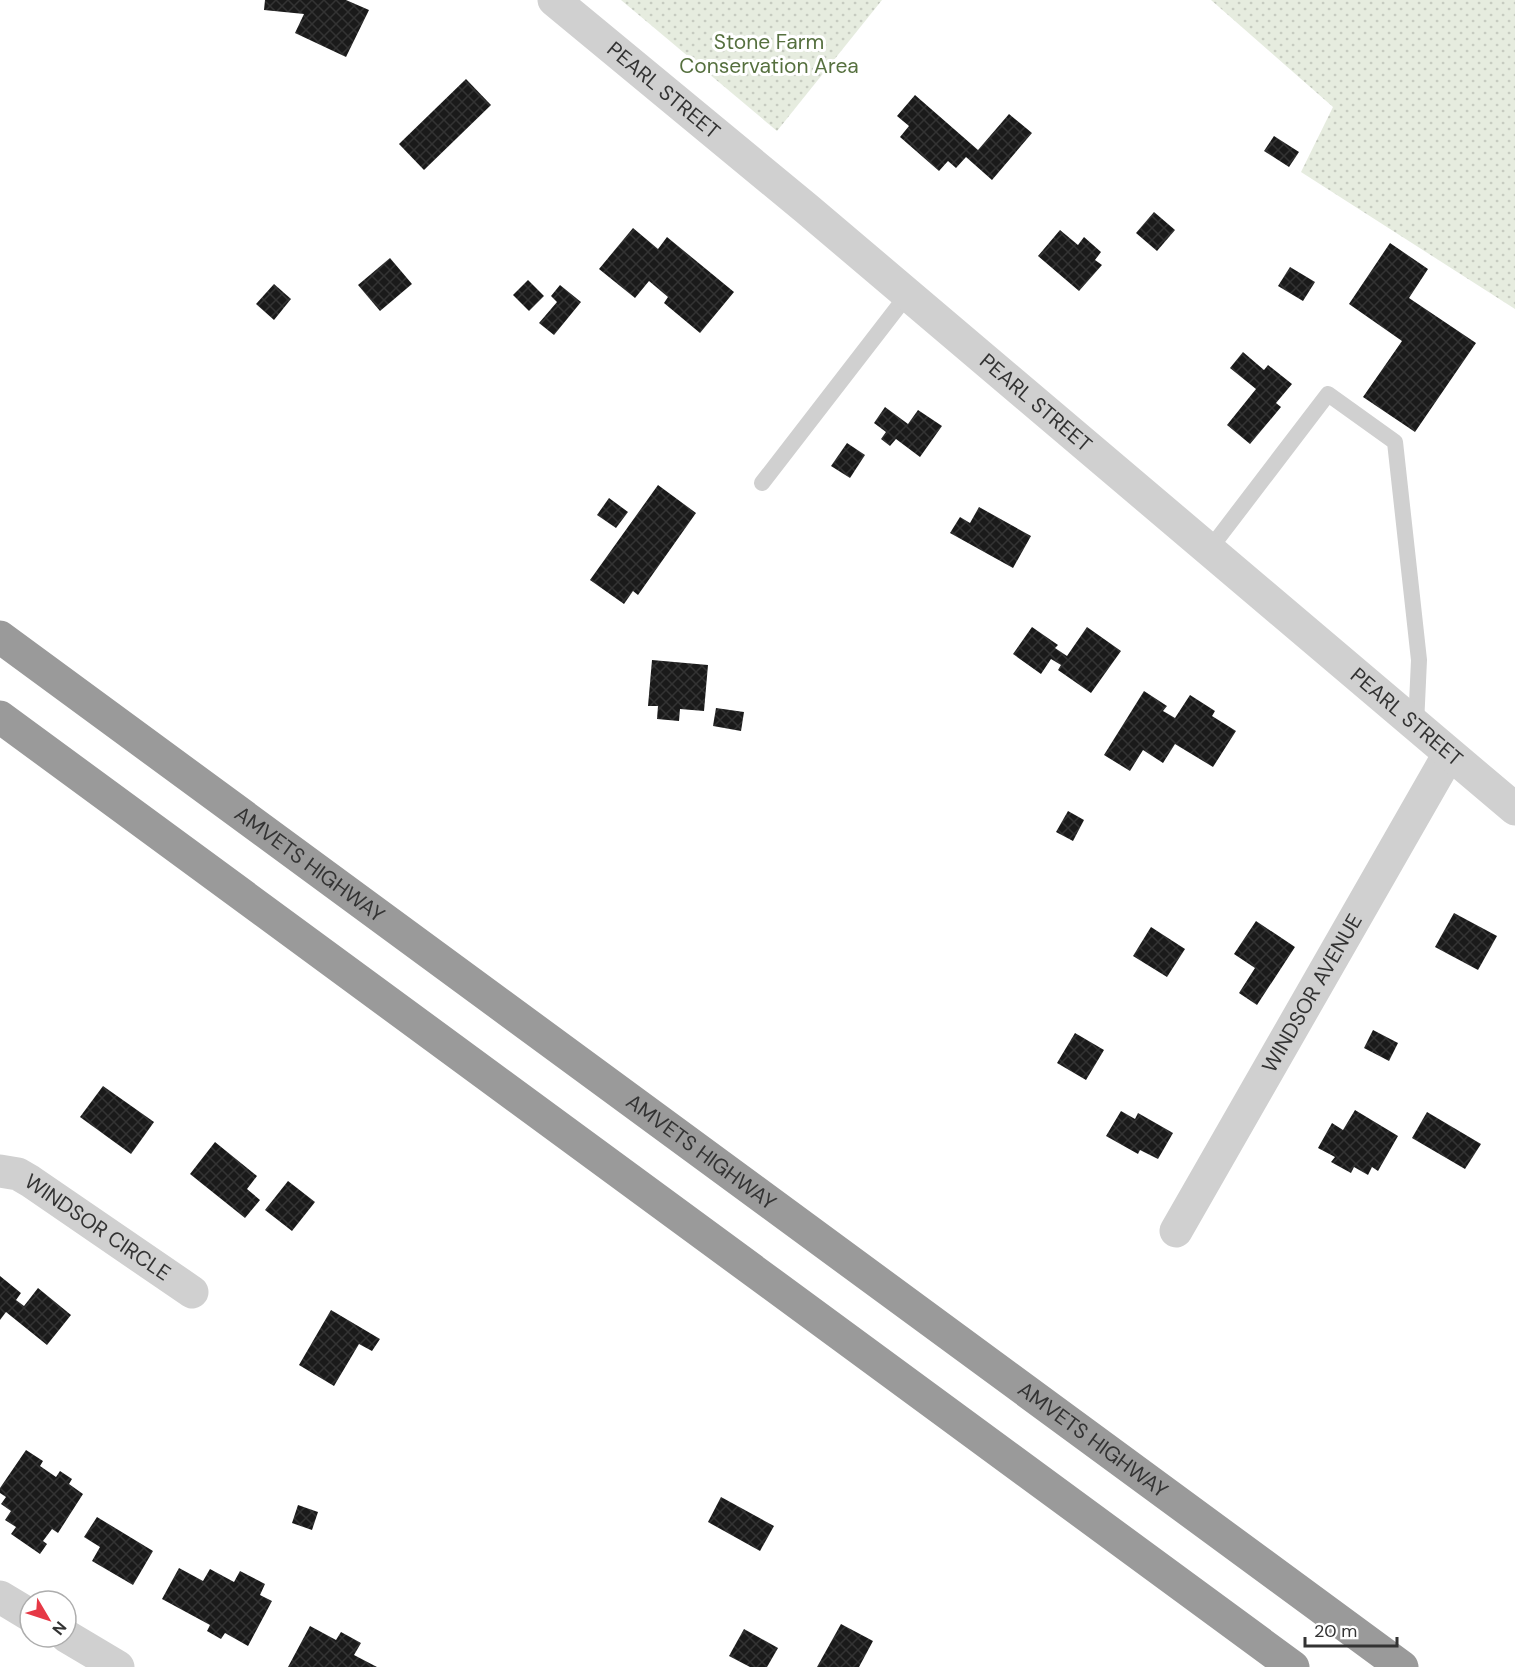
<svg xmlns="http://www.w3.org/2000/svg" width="1515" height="1667" viewBox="0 0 1515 1667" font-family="'DM Sans',sans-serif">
  <defs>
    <pattern id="grass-dots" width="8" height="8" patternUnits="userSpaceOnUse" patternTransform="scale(1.5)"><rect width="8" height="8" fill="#e6ecdf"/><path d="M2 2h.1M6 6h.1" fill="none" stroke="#c6cbc0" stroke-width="1.8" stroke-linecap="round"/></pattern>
    <pattern id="building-cross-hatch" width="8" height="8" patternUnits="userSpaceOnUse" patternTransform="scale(1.5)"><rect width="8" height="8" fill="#1a1a1a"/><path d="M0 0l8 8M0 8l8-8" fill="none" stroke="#333"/></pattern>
  </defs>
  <rect width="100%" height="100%" fill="#fff"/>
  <g fill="url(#grass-dots)">
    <polygon points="621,0 882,0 777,131"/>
    <polygon points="1211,0 1515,0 1515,309 1301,172 1333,107"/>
  </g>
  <g fill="url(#building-cross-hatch)">
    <polygon points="265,0 346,0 369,10 346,57 295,33 304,14 264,10"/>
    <polygon points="466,79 491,105 424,170 399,144"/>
    <polygon points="915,95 978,150 1009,114 1032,133 992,180 966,157 956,168 948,161 939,171 900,137 909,126 897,116"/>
    <polygon points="1274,136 1299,152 1289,167 1264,151"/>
    <polygon points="1154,212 1175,230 1157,251 1136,233"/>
    <polygon points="633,228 658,249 667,237 734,292 700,333 664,303 668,297 649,281 635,298 599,269"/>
    <polygon points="1060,230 1078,245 1084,237 1101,252 1095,260 1102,265 1079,291 1038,256"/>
    <polygon points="1390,243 1428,269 1409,298 1476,343 1415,432 1363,397 1402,341 1349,304"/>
    <polygon points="390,258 412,284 380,311 358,285"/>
    <polygon points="1290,267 1315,282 1303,301 1278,286"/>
    <polygon points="528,280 544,296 529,311 513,295"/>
    <polygon points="274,284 291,299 274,320 256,304"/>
    <polygon points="560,285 581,302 554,335 539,323 557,302 551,296"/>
    <polygon points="1243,352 1264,370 1268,365 1292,384 1276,403 1281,407 1250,444 1227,425 1256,389 1230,368"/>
    <polygon points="885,407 908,424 918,410 942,426 920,457 896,439 890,446 881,439 886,432 874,423"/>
    <polygon points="847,443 865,455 850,478 831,466"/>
    <polygon points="658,485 696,513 638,595 633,591 624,604 590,580"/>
    <polygon points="609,498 628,512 616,528 597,515"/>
    <polygon points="979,507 1031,536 1013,568 950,533 960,517 970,523"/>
    <polygon points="1032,627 1058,645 1055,648 1067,656 1087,627 1121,651 1091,693 1058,670 1061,665 1051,659 1041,674 1013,654"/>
    <polygon points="652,660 708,665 704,711 680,709 679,721 657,719 658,706 648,706"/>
    <polygon points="1144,691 1167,706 1163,711 1175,718 1190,695 1215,711 1212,716 1236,731 1213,767 1175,744 1163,763 1143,750 1130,771 1104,755"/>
    <polygon points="716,708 744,712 741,731 713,726"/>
    <polygon points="1068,811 1084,820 1073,841 1056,832"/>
    <polygon points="1454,913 1497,936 1478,970 1435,947"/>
    <polygon points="1256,921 1295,947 1257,1005 1239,993 1255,968 1234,954"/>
    <polygon points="1151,927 1185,949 1167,977 1133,956"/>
    <polygon points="1373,1030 1398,1043 1389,1061 1364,1048"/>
    <polygon points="1075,1033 1104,1050 1086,1080 1057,1063"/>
    <polygon points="103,1086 154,1122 131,1154 80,1117"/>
    <polygon points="1355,1110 1398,1136 1378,1171 1372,1167 1368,1175 1354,1167 1351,1173 1331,1162 1335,1157 1318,1148 1332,1123 1343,1130"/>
    <polygon points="1121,1111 1135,1119 1138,1113 1173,1133 1158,1159 1140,1150 1138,1154 1106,1136"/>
    <polygon points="1427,1112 1481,1144 1465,1169 1412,1138"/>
    <polygon points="215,1142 257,1176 247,1189 260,1200 245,1218 190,1174"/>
    <polygon points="288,1181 315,1202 292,1231 265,1210"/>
    <polygon points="0,1276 21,1293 16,1300 24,1306 38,1288 71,1315 47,1345 6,1312 0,1320"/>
    <polygon points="331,1310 380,1339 372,1351 359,1344 334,1386 299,1365"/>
    <polygon points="26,1450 43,1461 40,1466 56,1477 60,1471 72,1479 69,1484 83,1494 58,1533 52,1529 43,1541 47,1544 40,1554 11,1534 16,1527 5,1520 11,1511 1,1504 6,1497 0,1493 0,1488"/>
    <polygon points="721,1497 774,1526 760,1551 708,1522"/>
    <polygon points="298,1505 318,1512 312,1530 292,1523"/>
    <polygon points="97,1517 153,1551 133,1585 92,1561 100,1547 84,1537"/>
    <polygon points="179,1568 203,1581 210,1569 234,1582 240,1571 265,1584 260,1595 272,1601 248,1646 225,1633 221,1639 207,1631 210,1625 162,1599"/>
    <polygon points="841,1624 873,1641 859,1667 817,1667"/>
    <polygon points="310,1626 336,1640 341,1632 361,1643 354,1655 377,1667 288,1667"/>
    <polygon points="744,1629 778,1648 767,1667 750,1667 729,1656"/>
  </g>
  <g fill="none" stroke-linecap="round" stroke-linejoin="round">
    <g stroke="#d0d0d0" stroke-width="16">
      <polyline points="762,483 908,294"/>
      <polyline points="1209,550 1328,394 1395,442 1419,660 1416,725"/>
    </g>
    <g stroke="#d0d0d0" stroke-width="33">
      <path id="s1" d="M 0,1171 L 18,1174 L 30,1181 L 192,1292"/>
      <path id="s2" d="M 1176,1231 L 1449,754"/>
      <polyline points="0,1597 30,1615"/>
      <polyline points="66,1636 118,1667"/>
    </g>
    <path stroke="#d0d0d0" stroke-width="33" id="s3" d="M 554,0 L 807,209 L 1515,809"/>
    <g stroke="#9a9a9a" stroke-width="33">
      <path id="s4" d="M 0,637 L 1402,1667"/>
      <polyline points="0,717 1293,1667"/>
    </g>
  </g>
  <g text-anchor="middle" stroke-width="6" stroke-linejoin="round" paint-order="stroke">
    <g font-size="21" fill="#56703f" stroke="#fff">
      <text x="769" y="49">Stone Farm<tspan x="769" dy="24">Conservation Area</tspan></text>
    </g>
    <g font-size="21" fill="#333" stroke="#fff">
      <text dy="7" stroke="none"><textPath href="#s3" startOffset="142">PEARL STREET</textPath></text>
      <text dy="7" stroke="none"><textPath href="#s3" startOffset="628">PEARL STREET</textPath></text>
      <text dy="7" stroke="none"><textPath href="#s3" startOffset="1114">PEARL STREET</textPath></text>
      <text dy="7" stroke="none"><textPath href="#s4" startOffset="384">AMVETS HIGHWAY</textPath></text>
      <text dy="7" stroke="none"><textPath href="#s2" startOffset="274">WINDSOR AVENUE</textPath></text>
      <text dy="7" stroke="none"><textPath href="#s4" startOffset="870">AMVETS HIGHWAY</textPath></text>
      <text dy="7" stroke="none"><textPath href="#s1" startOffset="114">WINDSOR CIRCLE</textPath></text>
      <text dy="7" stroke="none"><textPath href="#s4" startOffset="1356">AMVETS HIGHWAY</textPath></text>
    </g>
  </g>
  <g transform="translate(48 1619) rotate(129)"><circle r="28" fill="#ffffff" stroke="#adadad" stroke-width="1.5"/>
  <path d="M0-4.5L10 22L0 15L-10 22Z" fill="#e63946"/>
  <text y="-9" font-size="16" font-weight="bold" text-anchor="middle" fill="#333333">N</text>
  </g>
  <path d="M1305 1637v9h92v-9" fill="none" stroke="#333333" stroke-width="3"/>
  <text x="1314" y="1637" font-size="18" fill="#333333" stroke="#ffffff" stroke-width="4.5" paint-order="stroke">20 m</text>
</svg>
